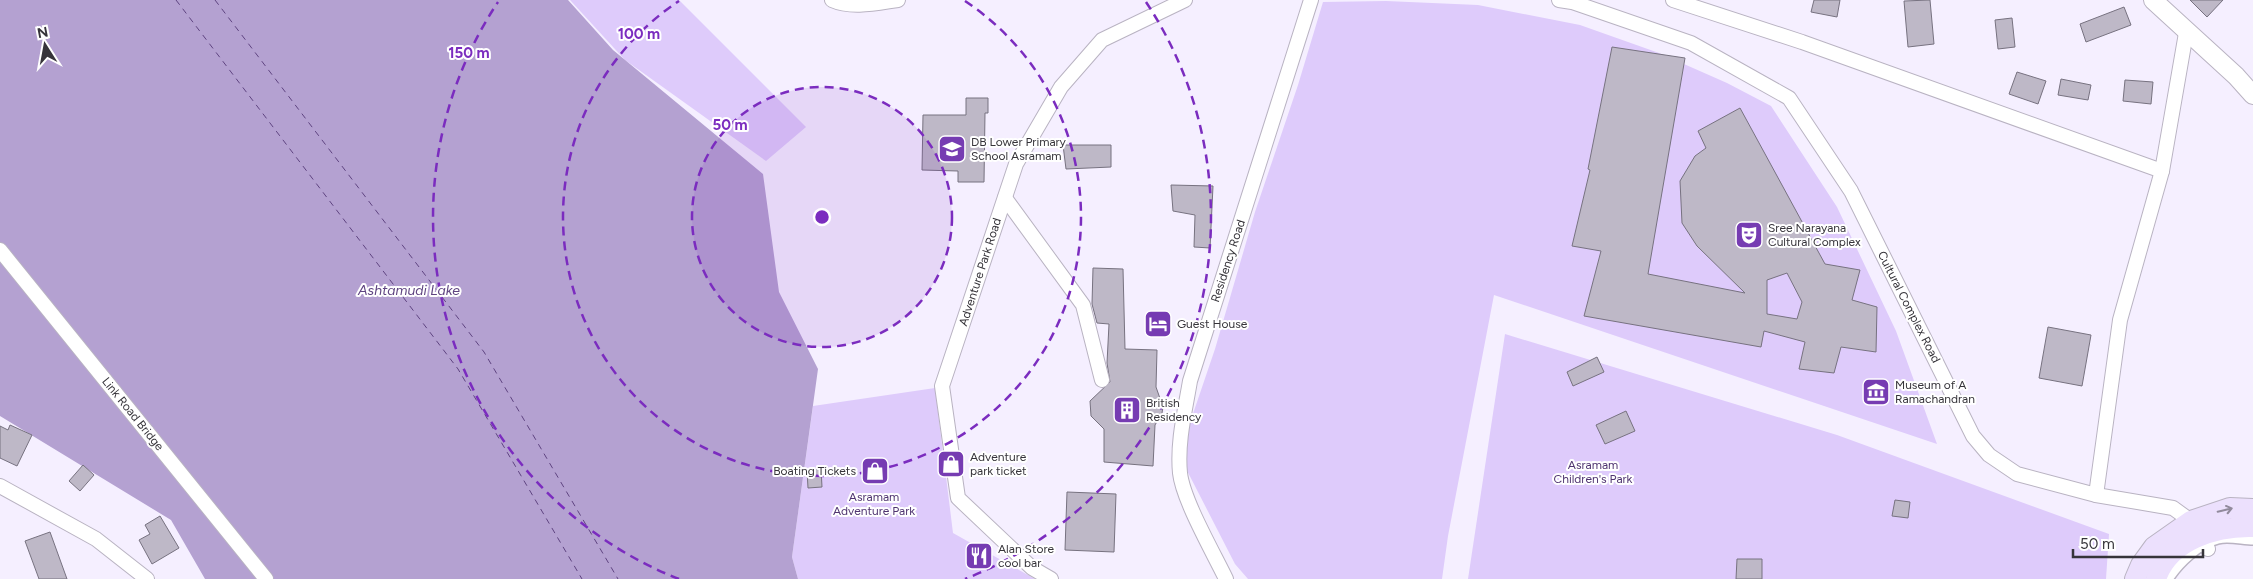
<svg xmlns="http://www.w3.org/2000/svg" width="2253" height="579" viewBox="0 0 2253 579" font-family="Figtree,sans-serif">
  <rect width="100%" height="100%" fill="#f5efff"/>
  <g fill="#decbfb">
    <polygon points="570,0 679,0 806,127 766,161 625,60"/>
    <polygon points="1386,1 1478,5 1580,25 1659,53 1727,83 1771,106 1837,207 1896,331 1937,444 1494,295 1448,536 1442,579 1248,579 1235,564 1179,455 1215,349 1255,212 1298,85 1323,2"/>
    <polygon points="1505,334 1837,435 2109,534 2106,579 1468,579"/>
    <polygon points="935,388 953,533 1035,579 798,579 792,557 813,406"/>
  </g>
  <polygon fill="#b4a1d1" points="0,0 568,0 613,50 763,174 779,292 818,369 792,557 798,579 205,579 171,520 0,416"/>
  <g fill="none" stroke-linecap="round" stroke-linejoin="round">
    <g stroke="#5f4481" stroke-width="1" stroke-dasharray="6 5" stroke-linecap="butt">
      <polyline points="176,0 458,369 582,579"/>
      <polyline points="215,0 484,352 618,579"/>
    </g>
  </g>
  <g fill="#beb8c7" stroke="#777280" fill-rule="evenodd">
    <polygon points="1814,0 1840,0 1837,17 1811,12"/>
    <polygon points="1930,0 1934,44 1908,47 1904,1"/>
    <polygon points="2190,0 2223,0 2207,17"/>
    <polygon points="2124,7 2131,25 2086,42 2080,24"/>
    <polygon points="2012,18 2015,47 1998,49 1995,20"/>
    <path d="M 1612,47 L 1685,58 L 1648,274 L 1745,293 L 1697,246 L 1682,223 L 1680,181 L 1695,156 L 1706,148 L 1698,131 L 1740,108 L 1825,264 L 1860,270 L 1852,300 L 1877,307 L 1876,352 L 1841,347 L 1834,373 L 1799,369 L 1805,342 L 1764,331 L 1761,347 L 1584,316 L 1601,251 L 1572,246 L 1590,170 L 1588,169 ZM 1787,273 L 1802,302 L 1797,319 L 1767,314 L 1767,280 Z"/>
    <polygon points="2017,72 2046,81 2038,104 2009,94"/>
    <polygon points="2061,79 2091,85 2088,100 2058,95"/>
    <polygon points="2125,80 2153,82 2151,104 2123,101"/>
    <polygon points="966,98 988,98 988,113 985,113 984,182 958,182 958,171 922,170 923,115 966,115"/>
    <polygon points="1063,145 1111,145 1111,167 1066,169"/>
    <polygon points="1171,185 1213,186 1210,248 1194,247 1195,215 1173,211"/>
    <polygon points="1093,268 1123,269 1125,349 1157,350 1156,387 1163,407 1162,413 1155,425 1153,466 1104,462 1104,429 1091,416 1090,401 1110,382 1107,363 1109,324 1097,323 1092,304"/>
    <polygon points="2048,327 2091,335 2082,386 2039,378"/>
    <polygon points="1597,357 1604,372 1573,386 1567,372"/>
    <polygon points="1626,411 1635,431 1605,444 1596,425"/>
    <polygon points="10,425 32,435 17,466 0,458 0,426 8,430"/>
    <polygon points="83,465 94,475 80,491 69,481"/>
    <polygon points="821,469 822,487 808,488 807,470"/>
    <polygon points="1067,492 1116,494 1114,552 1065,550"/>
    <polygon points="1895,500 1910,502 1908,518 1892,516"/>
    <polygon points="160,516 179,548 152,564 139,540 150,534 145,525"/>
    <polygon points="50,532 67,579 39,579 25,541"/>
    <polygon points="1737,559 1762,559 1762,579 1736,579"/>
  </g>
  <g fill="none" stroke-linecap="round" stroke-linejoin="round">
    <g stroke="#b9b3c2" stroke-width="14">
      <path id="pedestrian" d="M 2167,579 C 2178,562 2198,543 2218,538 C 2228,535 2243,539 2253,539"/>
    </g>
    <g stroke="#b9b3c2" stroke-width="16">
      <g id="minor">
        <path d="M 832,0 C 852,9 877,3 898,0"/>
        <polyline points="1559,0 1572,2 1691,43 1789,98 1851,191 1973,436 1989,455 2017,474 2096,495 2173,508 2191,521 2208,549"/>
        <polyline points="1673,0 1802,42 2162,171"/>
        <polyline points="1005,198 1083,305 1102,380"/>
        <polyline points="0,250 266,579"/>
        <polyline points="0,486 96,539 147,579"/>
        <polyline points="2096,495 2120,320 2162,171 2186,33"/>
        <polyline points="1051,579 1032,568 958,498 942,386 1016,164 1061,87 1102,40 1185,0"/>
        <path d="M 1226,579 C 1213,552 1183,500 1180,473 C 1177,442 1185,411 1190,381 L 1311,0"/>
      </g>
    </g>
    <g stroke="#b9b3c2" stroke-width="20">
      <polyline id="tertiary" points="2153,0 2236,76 2253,95"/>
    </g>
    <g stroke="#b9b3c2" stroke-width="22">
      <g id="secondary">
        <polyline points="2135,579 2141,565 2154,547 2191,521 2230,508 2253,509"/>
        <path d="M 2156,579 C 2169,540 2216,526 2253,527"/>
      </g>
    </g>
    <use href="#pedestrian" stroke="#fff" stroke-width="11"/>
    <use href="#minor" stroke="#fff" stroke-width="14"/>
    <use href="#tertiary" stroke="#fff" stroke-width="18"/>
    <use href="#secondary" stroke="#ece0fd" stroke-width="20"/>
  </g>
  <defs><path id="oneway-shaft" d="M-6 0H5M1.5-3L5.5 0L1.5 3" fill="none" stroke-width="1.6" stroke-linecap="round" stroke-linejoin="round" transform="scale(1.25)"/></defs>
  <use stroke="#918a9c" href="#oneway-shaft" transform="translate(2225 510) rotate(-13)"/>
  <circle cx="822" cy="217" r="130" fill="#7b2cbf" fill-opacity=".12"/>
  <g fill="none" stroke="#7b2cbf" stroke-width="2.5" stroke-dasharray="9 6">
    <circle cx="822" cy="217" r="130"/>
    <path d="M965 1A259 259 0 1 1 679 1"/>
    <path d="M679 579A389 389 0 0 1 498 2M1146 2A389 389 0 0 1 965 579"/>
  </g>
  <defs>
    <g id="school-square" transform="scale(1.4375)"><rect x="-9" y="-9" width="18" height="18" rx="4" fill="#763cb2" stroke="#fff"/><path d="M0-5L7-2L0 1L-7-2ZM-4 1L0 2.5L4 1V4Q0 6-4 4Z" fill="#fff"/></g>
    <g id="theatre-square" transform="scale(1.4375)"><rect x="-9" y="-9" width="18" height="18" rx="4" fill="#763cb2" stroke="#fff"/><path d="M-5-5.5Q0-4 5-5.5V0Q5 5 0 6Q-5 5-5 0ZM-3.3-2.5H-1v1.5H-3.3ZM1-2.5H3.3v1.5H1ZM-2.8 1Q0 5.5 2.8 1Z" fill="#fff"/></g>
    <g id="hotel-square" transform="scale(1.4375)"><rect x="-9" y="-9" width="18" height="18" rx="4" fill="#763cb2" stroke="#fff"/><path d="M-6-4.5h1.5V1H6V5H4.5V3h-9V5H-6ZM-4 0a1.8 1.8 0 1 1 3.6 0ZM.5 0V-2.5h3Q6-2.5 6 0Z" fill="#fff"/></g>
    <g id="museum-square" transform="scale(1.4375)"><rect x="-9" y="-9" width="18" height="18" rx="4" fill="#763cb2" stroke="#fff"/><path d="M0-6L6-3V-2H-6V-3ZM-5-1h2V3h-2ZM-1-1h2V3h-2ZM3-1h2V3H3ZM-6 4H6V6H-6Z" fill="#fff"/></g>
    <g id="building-square" transform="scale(1.4375)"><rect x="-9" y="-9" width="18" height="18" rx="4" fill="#763cb2" stroke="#fff"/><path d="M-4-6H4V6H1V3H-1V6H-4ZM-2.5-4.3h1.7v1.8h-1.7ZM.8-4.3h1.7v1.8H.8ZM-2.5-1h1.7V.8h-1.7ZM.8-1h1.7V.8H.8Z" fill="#fff"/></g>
    <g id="shop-square" transform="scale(1.4375)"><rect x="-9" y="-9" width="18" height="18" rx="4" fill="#763cb2" stroke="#fff"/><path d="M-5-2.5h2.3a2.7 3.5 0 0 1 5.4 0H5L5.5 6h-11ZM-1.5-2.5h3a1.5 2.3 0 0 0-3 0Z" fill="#fff"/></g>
    <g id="restaurant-square" transform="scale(1.4375)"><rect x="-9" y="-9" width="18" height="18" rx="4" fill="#763cb2" stroke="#fff"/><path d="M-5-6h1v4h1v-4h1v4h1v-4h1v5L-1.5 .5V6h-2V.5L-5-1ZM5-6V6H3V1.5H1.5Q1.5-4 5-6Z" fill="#fff"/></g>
  </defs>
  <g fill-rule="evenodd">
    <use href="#school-square" x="952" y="149"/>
    <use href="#theatre-square" x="1749" y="235"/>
    <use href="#hotel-square" x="1158" y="324"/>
    <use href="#museum-square" x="1876" y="392"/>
    <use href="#building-square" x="1127" y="410"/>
    <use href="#shop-square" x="951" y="464"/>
    <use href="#shop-square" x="875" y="471"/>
    <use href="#restaurant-square" x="979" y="556"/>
  </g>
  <g text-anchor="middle" stroke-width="4" stroke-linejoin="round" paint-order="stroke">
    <g font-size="12" fill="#36343a" stroke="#fff" text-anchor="start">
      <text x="971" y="146">DB Lower Primary<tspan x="971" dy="14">School Asramam</tspan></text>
      <text x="1768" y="232">Sree Narayana<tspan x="1768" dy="14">Cultural Complex</tspan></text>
      <text x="1177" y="328">Guest House</text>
      <text x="1895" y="389">Museum of A<tspan x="1895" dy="14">Ramachandran</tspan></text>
      <text x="1146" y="407">British<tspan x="1146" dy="14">Residency</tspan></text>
      <text x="970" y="461">Adventure<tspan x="970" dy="14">park ticket</tspan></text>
      <text x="856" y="475" text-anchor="end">Boating Tickets</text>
      <text x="998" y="553">Alan Store<tspan x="998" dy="14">cool bar</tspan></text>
    </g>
    <g font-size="12" fill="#36343a" stroke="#fff">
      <text transform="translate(1228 261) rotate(-72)" y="4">Residency Road</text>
      <text transform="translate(980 272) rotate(-72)" y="4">Adventure Park Road</text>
      <text transform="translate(1909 307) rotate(63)" y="4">Cultural Complex Road</text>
      <text transform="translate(133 414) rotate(51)" y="4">Link Road Bridge</text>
    </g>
    <g font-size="12" fill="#4f3470" stroke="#fff">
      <text x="1593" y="469">Asramam<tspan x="1593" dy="14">Children's Park</tspan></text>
      <text x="874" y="501">Asramam<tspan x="874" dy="14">Adventure Park</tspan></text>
    </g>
    <g font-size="14" font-style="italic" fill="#5f4481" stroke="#fff">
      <text x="409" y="295">Ashtamudi Lake</text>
    </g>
  </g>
  <circle cx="822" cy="217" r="8" fill="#7b2cbf" stroke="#fff" stroke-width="2.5"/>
  <g font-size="15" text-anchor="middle" font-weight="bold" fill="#7b2cbf" stroke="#fff" stroke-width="4" stroke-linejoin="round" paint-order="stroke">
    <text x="639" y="39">100 m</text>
    <text x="469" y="58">150 m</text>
    <text x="730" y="130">50 m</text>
  </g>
  <g transform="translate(45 45) rotate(349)" stroke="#ffffff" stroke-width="4" paint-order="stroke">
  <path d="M0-4L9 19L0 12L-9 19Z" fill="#36343a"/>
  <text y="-8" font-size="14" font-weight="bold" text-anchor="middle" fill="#36343a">N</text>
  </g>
  <path d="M2073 549v8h130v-8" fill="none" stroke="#36343a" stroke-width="2.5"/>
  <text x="2080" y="549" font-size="15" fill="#36343a" stroke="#ffffff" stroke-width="4" paint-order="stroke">50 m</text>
</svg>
